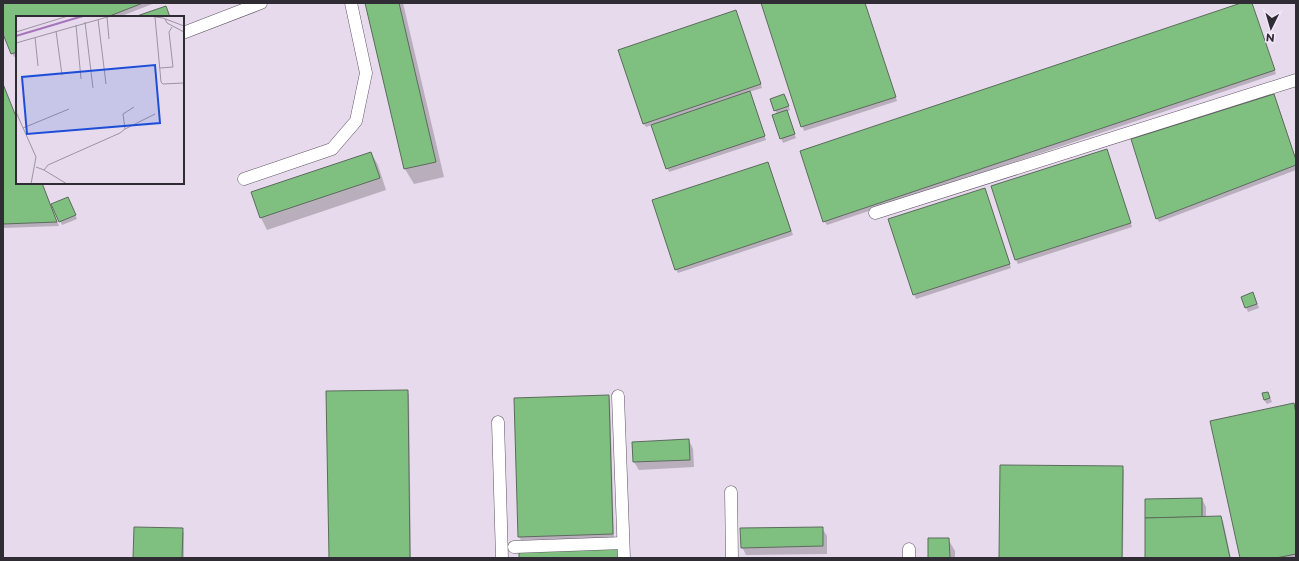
<svg xmlns="http://www.w3.org/2000/svg" width="1299" height="561" viewBox="0 0 1299 561" font-family="Montserrat,sans-serif">
  <rect width="100%" height="100%" fill="#e6daec"/>
  <g fill="#0003">
    <polygon points="3,3 155,3 119,17 17,17 17,56 14,57 3,31"/>
    <polygon points="366,3 403,3 444,177 414,184 405,169"/>
    <polygon points="762,3 865,3 897,101 804,131"/>
    <polygon points="1245,3 1251,3 1252,5 1276,74 827,225 824,221"/>
    <polygon points="737,15 762,88 749,92 766,140 669,172 652,125 646,127 644,124"/>
    <polygon points="3,84 17,120 17,183 42,183 59,226 3,228"/>
    <polygon points="1274,95 1296,160 1296,170 1159,222 1157,218"/>
    <polygon points="786,99 790,110 786,112 796,138 783,143 773,116 777,114 771,100"/>
    <polygon points="371,153 378,165 386,190 267,230 261,218 252,193"/>
    <polygon points="1109,154 1132,227 1018,264 1016,260"/>
    <polygon points="768,163 793,235 678,273 676,269"/>
    <polygon points="985,189 1011,268 916,299 890,220"/>
    <polygon points="70,202 77,219 62,225 60,221"/>
    <polygon points="1242,297 1255,297 1259,308 1248,312"/>
    <polygon points="407,391 409,395 411,558 330,558"/>
    <polygon points="1268,393 1272,402 1267,404 1264,400"/>
    <polygon points="608,396 610,400 614,538 521,540 519,537"/>
    <polygon points="1293,404 1296,411 1296,558 1241,558"/>
    <polygon points="689,440 693,449 694,467 639,470 634,462"/>
    <polygon points="1122,467 1124,471 1123,558 1000,558"/>
    <polygon points="1202,499 1206,507 1206,517 1220,517 1223,521 1231,558 1146,558"/>
    <polygon points="822,528 827,536 827,554 746,555 742,547"/>
    <polygon points="182,529 184,533 184,558 134,558"/>
    <polygon points="948,539 955,551 955,558 929,558"/>
  </g>
  <g fill="#7fc080" stroke="#5c6b5c">
    <polygon points="3,3 143,3 107,17 17,17 17,52 11,54 3,34"/>
    <polygon points="365,3 399,3 436,162 404,169"/>
    <polygon points="761,3 865,3 896,97 801,127"/>
    <polygon points="1241,3 1252,3 1275,70 823,222 800,151"/>
    <polygon points="166,6 170,17 134,17"/>
    <polygon points="736,10 761,84 643,124 618,50"/>
    <polygon points="3,84 17,119 17,183 42,183 57,222 3,224"/>
    <polygon points="750,91 765,136 666,169 651,125"/>
    <polygon points="784,94 789,106 774,111 770,99"/>
    <polygon points="1274,94 1296,160 1296,165 1156,219 1131,139"/>
    <polygon points="787,110 795,134 780,139 772,115"/>
    <polygon points="1107,149 1131,223 1015,260 991,186"/>
    <polygon points="371,152 380,178 260,218 251,192"/>
    <polygon points="768,162 791,231 675,270 652,200"/>
    <polygon points="985,188 1010,264 913,295 888,219"/>
    <polygon points="68,197 76,215 59,222 51,204"/>
    <polygon points="1253,292 1257,304 1245,308 1241,297"/>
    <polygon points="408,390 410,558 329,558 326,391"/>
    <polygon points="1268,392 1270,398 1264,400 1262,393"/>
    <polygon points="609,395 613,534 518,537 514,398"/>
    <polygon points="1294,403 1296,414 1296,554 1276,558 1240,558 1210,421"/>
    <polygon points="689,439 690,460 633,462 632,442"/>
    <polygon points="1000,465 1123,466 1122,558 999,558"/>
    <polygon points="1202,498 1202,517 1145,518 1145,499"/>
    <polygon points="1221,516 1230,558 1145,558 1145,518"/>
    <polygon points="134,527 183,528 182,558 133,558"/>
    <polygon points="823,527 823,546 741,548 740,528"/>
    <polygon points="928,538 949,538 950,558 928,558"/>
    <polygon points="621,548 621,558 519,558 519,551"/>
  </g>
  <g fill="none" stroke-linecap="round" stroke-linejoin="round">
    <g stroke="#5f5464" stroke-width="13">
      <g id="lane">
        <polyline points="183,33 261,3"/>
        <polyline points="244,179 332,149 356,121 366,73 351,3"/>
        <polyline points="875,213 1296,80"/>
        <polyline points="618,396 624,558"/>
        <polyline points="498,422 502,558"/>
        <polyline points="731,492 732,558"/>
        <polyline points="514,547 623,543"/>
        <polyline points="909,549 909,558"/>
      </g>
    </g>
    <use href="#lane" stroke="#fff" stroke-width="12"/>
  </g>
  <g transform="translate(16 16)">
    <rect width="168" height="168" fill="#e6daec"/>
    <path fill="none" stroke="#a576bb" stroke-width="2" d="M 0,20 L 67,0"/>
    <path fill="none" stroke="#9d94a2" stroke-width="1" d="M 133,0 L 147,2 L 168,10M 91,1 L 93,23M 139,1 L 145,66 L 147,68 L 168,67M 82,3 L 90,68M 149,3 L 151,7 L 168,16M 69,6 L 77,72M 60,9 L 65,63M 40,15 L 46,59M 0,16 L 52,0M 19,21 L 22,50M 0,27 L 95,0M 144,52 L 157,51 L 153,16 L 156,11M 0,96 L 20,141 L 15,168M 7,112 L 53,93M 109,113 L 139,98M 20,151 L 28,154 L 32,149 L 104,117 L 109,113 L 107,98 L 118,91M 28,154 L 51,168"/>
    <path fill="#1d4ed8" fill-opacity="0.15" stroke="#1d4ed8" stroke-width="2" d="M 139,49 L 144,107 L 11,118 L 6,61 Z"/>
    <rect width="168" height="168" fill="none" stroke="#302c33" stroke-width="2"/>
  </g>
  <rect width="1299" height="561" fill="none" stroke="#302c33" stroke-width="8"/>
  <g transform="translate(1271 28) rotate(185)" stroke="#f3e7fa" stroke-width="3" paint-order="stroke">
  <path d="M0-3L7 15L0 10L-7 15Z" fill="#302c33"/>
  <text y="-6" font-size="11" font-weight="bold" text-anchor="middle" fill="#302c33">N</text>
  </g>
</svg>
